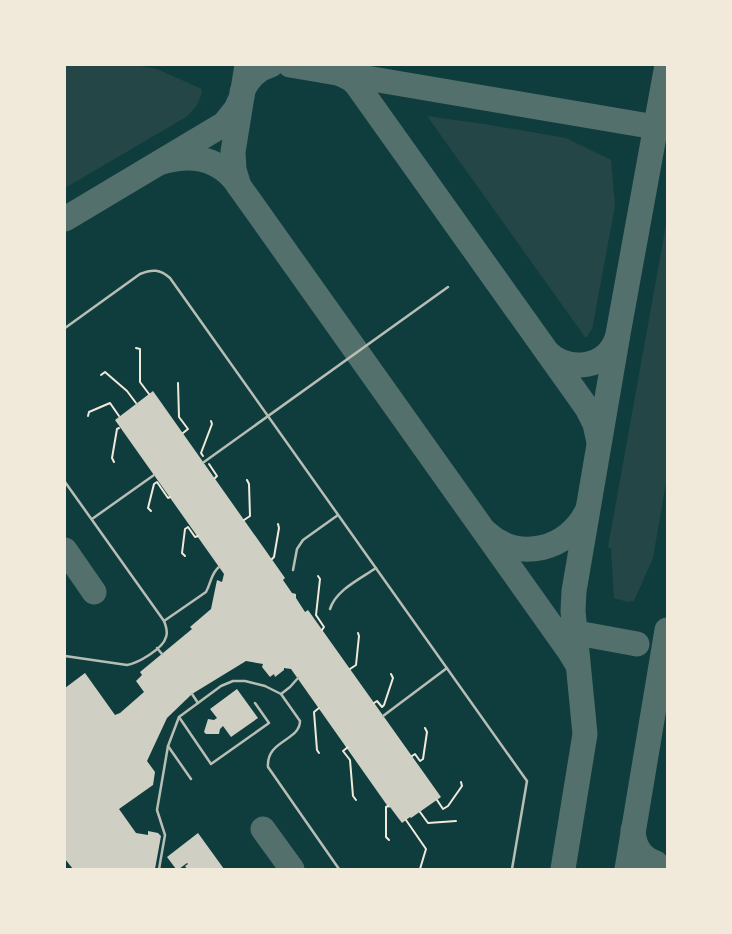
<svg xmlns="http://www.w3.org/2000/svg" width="732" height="934" viewBox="0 0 732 934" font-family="Overpass,sans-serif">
  <rect width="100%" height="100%" fill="#0f3d3e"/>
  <g fill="#244646">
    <path d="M 65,65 L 135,65 L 157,69 L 202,89 C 201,101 195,109 186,117 L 65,188 Z"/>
    <polygon points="427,116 484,124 566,138 611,160 615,206 592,330 591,330 587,337 585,337"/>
    <polygon points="667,219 667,477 653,558 634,601 628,602 614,598 611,548 608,547"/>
  </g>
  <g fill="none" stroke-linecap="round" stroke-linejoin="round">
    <g stroke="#53706d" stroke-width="25">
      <polyline points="290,65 667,129"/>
      <polyline points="341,74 351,79 357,85 587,408 595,424 599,442"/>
      <path d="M 242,92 C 248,78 257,69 271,65"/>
      <path d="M 162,162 C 189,154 215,157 234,179 L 570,652 L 576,662"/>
      <polyline points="239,186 234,170 233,152 247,65"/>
      <polyline points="65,219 224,124 236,109 242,96"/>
      <path d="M 548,353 C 570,373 607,368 617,338"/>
      <path d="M 487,533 C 519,563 569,549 587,511"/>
      <polyline points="65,550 94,592"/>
      <polyline points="561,630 637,644"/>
      <polyline points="263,829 292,869"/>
      <path d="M 633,830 C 634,847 641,858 656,863 L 649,864 L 636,869"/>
      <polyline points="563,869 585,734 573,611 574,591 618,334 667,65"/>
      <polyline points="627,869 667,630"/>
    </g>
  </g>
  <g fill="#cfcfc3">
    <polygon points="153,391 285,578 283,580 292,593 296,594 296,598 305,612 308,610 441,797 411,818 410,817 402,823 390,807 389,808 291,669 284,668 284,670 275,677 274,674 270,677 262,667 263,664 246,661 192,694 167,718 147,761 155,772 153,785 119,809 136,833 148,835 148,831 158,833 161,836 155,869 73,869 65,859 65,688 85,673 115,715 120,713 144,692 136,681 142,675 140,672 192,629 190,627 211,609 217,580 222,582 224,574 115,420"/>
    <polygon points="237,689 258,718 231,737 223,726 220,729 219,734 206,734 204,732 208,719 214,720 217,718 210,709"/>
    <polygon points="198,833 224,869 187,869 185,866 188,864 187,863 179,869 176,869 167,857"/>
  </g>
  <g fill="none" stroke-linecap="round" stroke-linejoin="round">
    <g stroke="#f1e9da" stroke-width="2">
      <polyline points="136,348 140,349 140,382 149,394"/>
      <polyline points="101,375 105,372 127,391 136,403"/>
      <polyline points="178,383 179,417 188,429 183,433"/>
      <polyline points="88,416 89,412 110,403 119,416"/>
      <polyline points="203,456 201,453 212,424 211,421"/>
      <polyline points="114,462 112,458 117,429 119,428"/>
      <polyline points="209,464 217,476 215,478"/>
      <polyline points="151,511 148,508 154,484 157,482 168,498 170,497"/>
      <polyline points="244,520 250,516 249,484 247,480"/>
      <polyline points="185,556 182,553 185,529 188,527 195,537 198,536"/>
      <polyline points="272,559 274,557 279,528 278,524"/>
      <polyline points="318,576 320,579 316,615 324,627 322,630"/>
      <polyline points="350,669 356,665 359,636 358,633"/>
      <polyline points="374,703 377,701 382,707 384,705 393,678 391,674"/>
      <polyline points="348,747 343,751 350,760 353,796 356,800"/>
      <polyline points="319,753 317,750 314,712 319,708"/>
      <polyline points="412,756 415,754 420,761 423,759 427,732 425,728"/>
      <polyline points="437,800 443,809 448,806 462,786 461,782"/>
      <polyline points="388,806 386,807 386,837 389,840"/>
      <polyline points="420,812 428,823 456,821"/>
      <polyline points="406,820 426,849 420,869"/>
    </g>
    <g stroke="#b8beb3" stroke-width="2.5">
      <path d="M 65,328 L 140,274 C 152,269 160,269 170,278 L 527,781 L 512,869"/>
      <polyline points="204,462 448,287"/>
      <path d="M 65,482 L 164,621 C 166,626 168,632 166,637 C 163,649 138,663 127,665 L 65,656"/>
      <polyline points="92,519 154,475"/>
      <polyline points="293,570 297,549 303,540 338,515"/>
      <path d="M 330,609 C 336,590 360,579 376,568"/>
      <path d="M 164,621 L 206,592 C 211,583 211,573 219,567"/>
      <polyline points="157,648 162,654"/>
      <polyline points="192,694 198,703"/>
      <polyline points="281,694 290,687 298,678"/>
      <polyline points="383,716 447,668"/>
      <polyline points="179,717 211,764 269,723 255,703"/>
      <polyline points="168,746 191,779"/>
      <path d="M 159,869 L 165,835 L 157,810 L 168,746 L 179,717 L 221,686 L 233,681 L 245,681 L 265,686 L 281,694 L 300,721 C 300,741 266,740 268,767 L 339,869"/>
    </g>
  </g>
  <rect width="732" height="934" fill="none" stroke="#f1e9da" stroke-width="132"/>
</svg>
